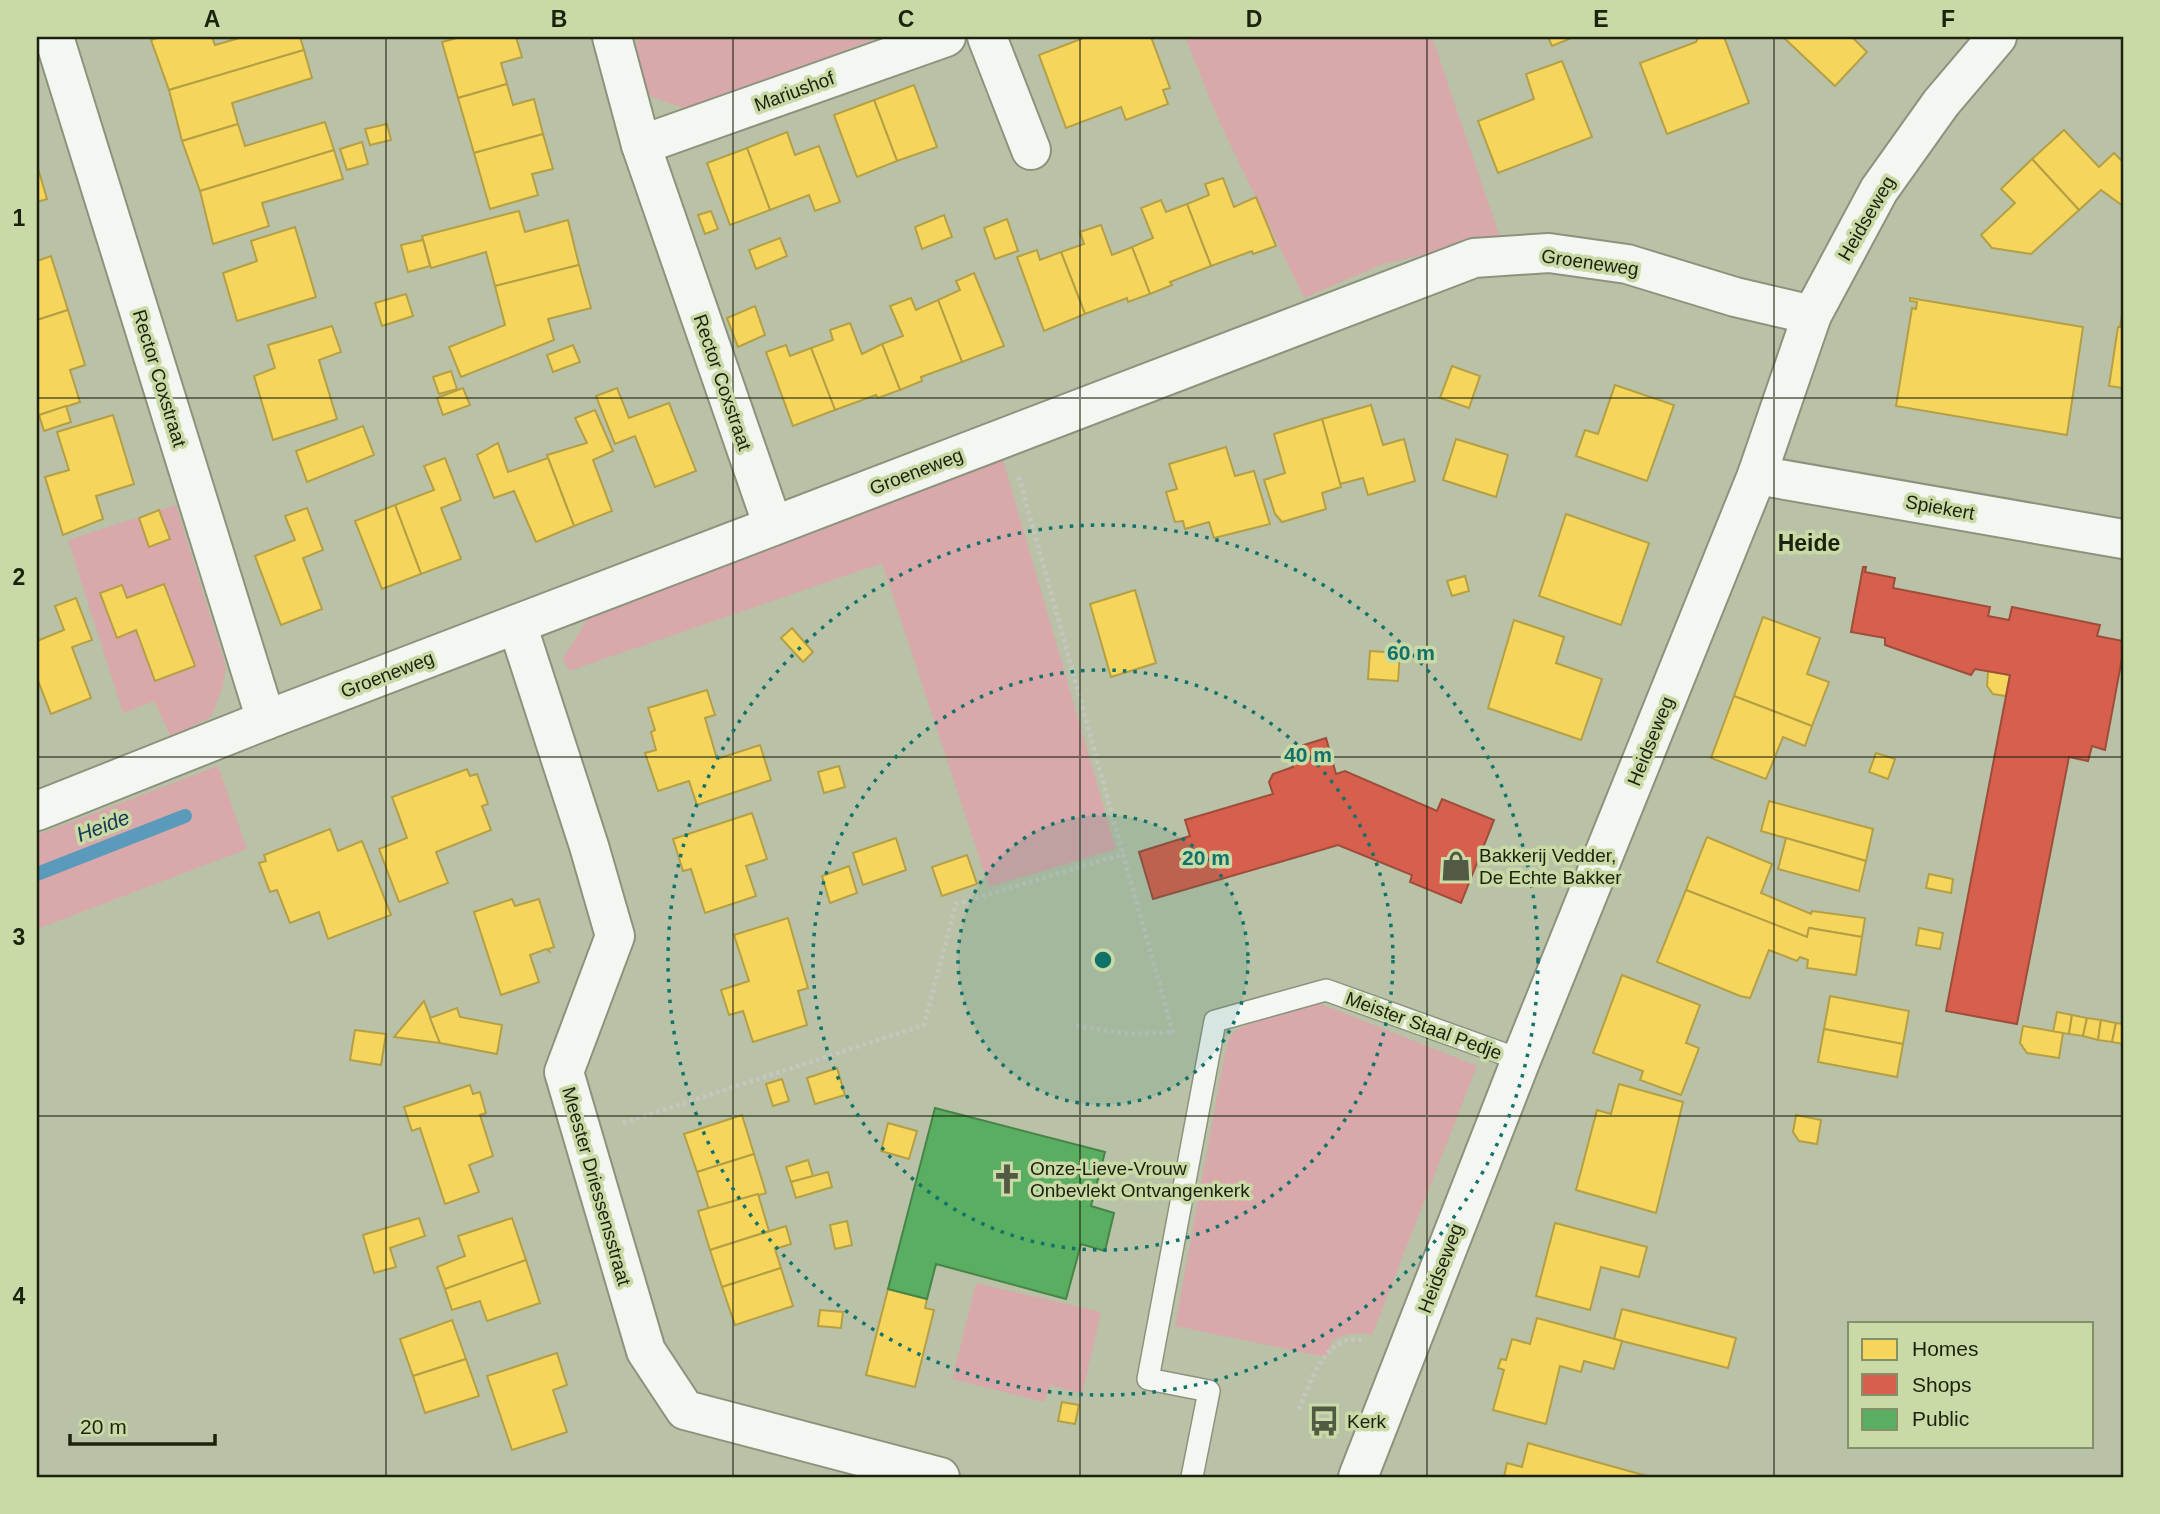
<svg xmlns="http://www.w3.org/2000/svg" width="2160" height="1514" viewBox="0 0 2160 1514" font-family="Helvetica,sans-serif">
  <rect width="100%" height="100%" fill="#b9c2a6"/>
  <g fill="#d8a8aa">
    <polygon points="637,37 880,37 688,110 650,96 637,59"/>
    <polygon points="1185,37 1432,37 1500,237 1383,264 1304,298 1219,121"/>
    <polygon points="1003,460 1116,849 989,887 882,563 569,671 563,658 590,615"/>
    <polygon points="176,505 226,667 222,689 211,717 171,737 154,701 123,713 68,540"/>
    <polygon points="218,766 247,849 37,929 37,835"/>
    <path d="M 1316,1002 L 1477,1066 L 1372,1335 C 1356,1331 1346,1334 1332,1341 L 1326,1357 L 1175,1326 L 1225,1053 L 1231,1034 L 1241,1027 Z"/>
    <polygon points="976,1283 1101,1312 1082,1394 1051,1385 1044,1402 952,1379"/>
  </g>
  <g fill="#f6d55c" stroke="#b59f45" stroke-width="2">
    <polygon points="161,37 212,37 215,45 243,37 300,37 304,50 169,90 151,40"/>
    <polygon points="461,37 516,37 522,57 501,63 507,84 458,98 442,42"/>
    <polygon points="1086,37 1151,37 1170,88 1163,90 1168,104 1126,120 1121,107 1066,128 1039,55"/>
    <polygon points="1548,37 1574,37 1552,46"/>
    <polygon points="1699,37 1724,37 1749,103 1667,134 1640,63 1696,42"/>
    <polygon points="1783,37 1852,37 1867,52 1835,86"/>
    <polygon points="304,50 312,78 232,103 238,124 182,141 169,90"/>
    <polygon points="1562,61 1592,137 1498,173 1478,121 1534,99 1526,74"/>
    <polygon points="507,84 513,105 534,99 543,134 474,153 458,98"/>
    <polygon points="914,85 937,147 897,161 874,100"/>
    <polygon points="874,100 897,161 857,177 834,115"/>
    <polygon points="325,122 334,150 200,191 182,141 238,124 245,146"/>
    <polygon points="387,124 391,140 370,145 365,129"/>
    <polygon points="2064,130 2099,167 2114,153 2123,162 2123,206 2101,190 2079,210 2032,159"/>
    <polygon points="787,132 795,155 819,146 840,202 815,211 809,195 770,210 747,148"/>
    <polygon points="543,134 553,169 532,174 538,195 490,209 474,153"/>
    <polygon points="362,142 368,164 347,170 340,149"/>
    <polygon points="747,148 770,210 730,225 707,163"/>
    <polygon points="334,150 343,179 262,203 269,226 213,244 200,191"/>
    <polygon points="2032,159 2079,210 2031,254 1992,248 1981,235 2015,203 2001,189"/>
    <polygon points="37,165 47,199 37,202"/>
    <polygon points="1223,178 1234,207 1256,197 1276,246 1253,254 1252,251 1211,266 1187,204 1209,195 1205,184"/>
    <polygon points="1161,200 1166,212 1187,204 1211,266 1170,282 1172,285 1150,294 1132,247 1153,238 1141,208"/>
    <polygon points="519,211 525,232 568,220 579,265 495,286 486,252 431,268 422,236"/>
    <polygon points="711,211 718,229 705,234 698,215"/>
    <polygon points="944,215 952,237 922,249 915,227"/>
    <polygon points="1007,219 1018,251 995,259 984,228"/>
    <polygon points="1101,225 1112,255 1132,247 1150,294 1128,302 1127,298 1085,314 1061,252 1084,244 1080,232"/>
    <polygon points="295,227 316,297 237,321 223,273 257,261 251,241"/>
    <polygon points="780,238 787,256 756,269 749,250"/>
    <polygon points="423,240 430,266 408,272 401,245"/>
    <polygon points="1037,250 1040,260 1061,252 1085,314 1044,331 1017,257"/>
    <polygon points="51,256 68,310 37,320 37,261"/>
    <polygon points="579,265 591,308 548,319 554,340 461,377 449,347 505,325 495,286"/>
    <polygon points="974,273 1004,346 962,362 938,300 960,290 956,281"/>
    <polygon points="406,294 413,316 382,326 375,303"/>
    <polygon points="911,298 916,310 938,300 962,362 921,377 922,381 900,390 882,344 903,336 890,306"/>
    <polygon points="1910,298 2083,327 2067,435 1896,406 1912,308 1916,309 1917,302 1910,301"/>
    <polygon points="755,306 765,335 738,347 727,318"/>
    <polygon points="2123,309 2123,388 2109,386 2118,327 2120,327"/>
    <polygon points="68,310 85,365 70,370 80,402 37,416 37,320"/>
    <polygon points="850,323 862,354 882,344 900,390 878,398 876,395 835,410 811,348 833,340 830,330"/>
    <polygon points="332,326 341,352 319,360 337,419 273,440 254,376 275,368 268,345"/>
    <polygon points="573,345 580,362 553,372 547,355"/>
    <polygon points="786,345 790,356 811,348 835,410 793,426 766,352"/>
    <polygon points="1452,366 1480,376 1469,408 1440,398"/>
    <polygon points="451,371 457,389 439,394 433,377"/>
    <polygon points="1615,385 1674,405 1647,481 1576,456 1585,430 1598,434"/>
    <polygon points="463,388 470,405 443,415 437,398"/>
    <polygon points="617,388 629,418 669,403 696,471 655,487 635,436 615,444 596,396"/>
    <polygon points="1371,405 1383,445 1404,439 1415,481 1368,495 1363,478 1340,484 1322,419"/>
    <polygon points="66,406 71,422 44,431 39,415"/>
    <polygon points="595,410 613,451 593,460 612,511 574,526 547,455 587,443 575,418"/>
    <polygon points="113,415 134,484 96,496 103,519 63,535 45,477 69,470 57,432"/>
    <polygon points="1322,419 1341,487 1322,493 1326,509 1282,522 1275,514 1264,480 1285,473 1274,434"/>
    <polygon points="363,426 374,455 307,482 296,451"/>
    <polygon points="1456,439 1508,455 1496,497 1443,480"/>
    <polygon points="498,443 508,472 548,458 574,526 536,542 514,491 494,498 477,455"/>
    <polygon points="1226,447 1235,476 1254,471 1270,524 1214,538 1209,522 1185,529 1183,521 1175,522 1166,492 1177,489 1169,464"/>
    <polygon points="445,458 461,500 441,508 461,559 421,574 395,505 434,490 424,466"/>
    <polygon points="395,505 421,574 382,589 355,521"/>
    <polygon points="307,508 323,550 303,558 322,609 281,625 255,556 295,540 285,516"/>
    <polygon points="159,510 170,539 149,547 139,518"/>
    <polygon points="1566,514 1649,543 1621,625 1539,596"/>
    <polygon points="1465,576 1469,591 1452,596 1447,581"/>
    <polygon points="164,584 195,666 155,681 136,630 117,638 100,593 122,585 127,598"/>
    <polygon points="1135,590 1156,663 1111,677 1090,604"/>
    <polygon points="76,598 92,640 72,647 91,698 51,714 37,678 37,641 64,630 55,606"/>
    <polygon points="1763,617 1820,638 1807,674 1829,682 1812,726 1734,696"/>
    <polygon points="1514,620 1564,637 1556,663 1602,679 1581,740 1488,708"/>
    <polygon points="792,628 813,652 803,662 781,638"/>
    <polygon points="1370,651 1400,653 1398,681 1368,679"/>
    <polygon points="1988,671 2010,675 2006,696 1993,694 1987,686"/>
    <polygon points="707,690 715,715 705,718 717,759 760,745 771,780 697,805 689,781 658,791 645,753 656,750 651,732 655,730 648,708"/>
    <polygon points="1734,696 1812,726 1805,746 1783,737 1766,779 1711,758"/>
    <polygon points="1876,753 1895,759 1888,779 1869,772"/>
    <polygon points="839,766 845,787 824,793 818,772"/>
    <polygon points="467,769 470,776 477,774 488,804 482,806 491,830 436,852 448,883 399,902 379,849 407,838 392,797"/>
    <polygon points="1769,801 1873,829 1866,861 1761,831"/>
    <polygon points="752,813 767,859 746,866 756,896 705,913 691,869 683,871 673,839"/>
    <polygon points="330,829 338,851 362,841 391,915 328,939 319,912 290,923 277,890 270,892 259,863 266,861 264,855"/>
    <polygon points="1707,837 1772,864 1761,893 1811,914 1812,911 1865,918 1862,937 1809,928 1807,937 1686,890"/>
    <polygon points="896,838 906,870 863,885 853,853"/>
    <polygon points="1786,838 1866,861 1859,891 1778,869"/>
    <polygon points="967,855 977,884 942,896 932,867"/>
    <polygon points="849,866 857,893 830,903 822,876"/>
    <polygon points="1929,874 1953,879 1951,893 1926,888"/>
    <polygon points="1686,890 1807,937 1809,928 1862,937 1856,975 1807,968 1808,960 1800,957 1797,961 1769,950 1750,998 1740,996 1657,962"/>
    <polygon points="512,899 515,906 539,899 554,947 548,949 549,951 546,949 530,955 539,982 501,995 474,912"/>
    <polygon points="788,918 808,988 798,991 807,1025 753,1042 743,1011 729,1015 721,990 749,981 734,935"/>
    <polygon points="1919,928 1943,933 1940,949 1916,945"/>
    <polygon points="1622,975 1700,1005 1686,1043 1699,1048 1681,1095 1640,1080 1643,1071 1593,1053"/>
    <polygon points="1830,996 1909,1011 1903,1044 1824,1029"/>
    <polygon points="424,1001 440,1043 394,1037"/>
    <polygon points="457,1008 460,1017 502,1025 497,1054 440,1043 430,1018"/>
    <polygon points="2057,1012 2072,1015 2069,1034 2053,1032"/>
    <polygon points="2072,1015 2087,1018 2083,1036 2069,1034"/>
    <polygon points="2087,1018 2101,1020 2098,1040 2083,1036"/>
    <polygon points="2101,1020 2116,1023 2112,1042 2098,1040"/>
    <polygon points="2116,1023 2123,1024 2123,1044 2112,1042"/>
    <polygon points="2023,1026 2063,1033 2059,1058 2027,1053 2020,1043"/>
    <polygon points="1824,1029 1903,1044 1897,1077 1818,1062"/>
    <polygon points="355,1030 386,1034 381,1065 350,1060"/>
    <polygon points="837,1068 845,1095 815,1104 807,1078"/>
    <polygon points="782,1079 789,1101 773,1106 766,1084"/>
    <polygon points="1619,1084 1683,1102 1656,1213 1576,1190 1597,1110 1611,1114"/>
    <polygon points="470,1085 473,1094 480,1092 486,1113 480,1115 493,1156 469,1165 479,1192 445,1204 420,1128 412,1131 404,1107"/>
    <polygon points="742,1115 754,1154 697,1172 684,1134"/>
    <polygon points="1796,1115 1821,1120 1817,1144 1799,1141 1793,1132"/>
    <polygon points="888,1123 917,1131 909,1159 881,1151"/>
    <polygon points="754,1154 766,1193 709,1210 697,1172"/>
    <polygon points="808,1160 813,1176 791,1182 786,1167"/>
    <polygon points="828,1172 832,1187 796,1198 791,1182"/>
    <polygon points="758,1194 769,1231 710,1250 698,1211"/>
    <polygon points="419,1218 425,1236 390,1248 396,1267 374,1273 363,1235"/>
    <polygon points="512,1218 526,1260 445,1289 437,1267 465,1256 458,1236"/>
    <polygon points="847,1221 852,1245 835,1249 830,1225"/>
    <polygon points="1555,1223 1647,1247 1639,1277 1601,1267 1590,1310 1536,1296"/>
    <polygon points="786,1226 791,1244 775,1249 781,1268 722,1287 710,1250"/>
    <polygon points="526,1260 540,1303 487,1321 480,1301 452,1310 445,1289"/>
    <polygon points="781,1268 793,1306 735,1325 722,1287"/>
    <polygon points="888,1289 927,1299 925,1308 934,1310 915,1387 866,1375"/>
    <polygon points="1622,1309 1736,1338 1728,1368 1614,1339"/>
    <polygon points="820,1310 843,1312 841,1328 818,1326"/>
    <polygon points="1537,1318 1622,1341 1614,1369 1584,1361 1581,1372 1560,1366 1546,1424 1493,1410 1504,1370 1498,1368 1501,1359 1506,1360 1512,1339 1530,1344"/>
    <polygon points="452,1320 466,1359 413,1376 400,1339"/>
    <polygon points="557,1353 567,1385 553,1390 567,1432 512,1450 487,1376"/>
    <polygon points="466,1359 479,1396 425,1413 413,1376"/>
    <polygon points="1062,1402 1079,1405 1075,1424 1058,1421"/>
    <polygon points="1528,1443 1647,1476 1647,1477 1504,1477 1507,1463 1522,1467"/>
  </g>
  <g fill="#d6604d" stroke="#9e4d3a" stroke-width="2">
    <polygon points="1863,567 1866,567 1865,572 1895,578 1893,588 1990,607 1988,616 2009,620 2012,607 2100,625 2097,636 2123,641 2123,653 2105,750 2092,746 2088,761 2069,757 2017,1024 1946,1011 2010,675 1975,669 1971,675 1885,645 1885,638 1851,632"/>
    <polygon points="1326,738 1336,774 1345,771 1437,811 1442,799 1494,820 1461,903 1410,882 1412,875 1338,845 1153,899 1139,852 1190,836 1185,820 1273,794 1269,782 1273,774 1293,767 1288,750"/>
  </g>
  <polygon fill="#5aae61" stroke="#478448" stroke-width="2" points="935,1108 1105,1152 1091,1206 1114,1213 1105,1251 1081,1244 1066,1299 936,1264 927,1299 888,1289"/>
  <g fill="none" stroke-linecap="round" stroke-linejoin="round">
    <polyline stroke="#5a9bbc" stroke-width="14" points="37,874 185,816"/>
    <g stroke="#8c937d" stroke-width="24">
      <polyline id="lane" points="1192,1477 1209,1391 1148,1379 1215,1021 1326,990 1521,1060"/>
    </g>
    <g stroke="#8c937d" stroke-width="42">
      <g id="street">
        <polyline points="54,37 266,720"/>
        <polyline points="612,37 641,145 773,526"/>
        <polyline points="987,37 1031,150"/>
        <polyline points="641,145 946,37"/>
        <polyline points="1757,475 2123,539"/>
        <polyline points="517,624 589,846 615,936 564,1072 646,1351 685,1410 940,1477"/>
        <polyline points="37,811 266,720 1474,258 1549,253 1627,264 1735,297 1812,315"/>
      </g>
    </g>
    <g stroke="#8c937d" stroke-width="42">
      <polyline id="secondary" points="1358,1477 1521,1060 1757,475 1812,315 1879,190 1941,103 1997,37"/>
    </g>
    <g stroke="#c4c7bf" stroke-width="4.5" stroke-dasharray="3.5 3.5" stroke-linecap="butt">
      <polyline points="1019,477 1123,854"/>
      <polyline points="1076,1026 1130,1034 1173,1032"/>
      <polyline points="623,1123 924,1025 956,904 1123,854 1173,1032 1176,1032"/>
      <path d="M 1299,1409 C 1311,1382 1326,1329 1366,1341"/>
    </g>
    <use href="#lane" stroke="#f4f6f2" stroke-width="21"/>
    <use href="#street" stroke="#f4f6f2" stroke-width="38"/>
    <use href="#secondary" stroke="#f4f6f2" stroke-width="38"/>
  </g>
  <path fill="none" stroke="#1c220e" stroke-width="2" stroke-opacity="0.55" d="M 386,37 L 386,1477M 733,37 L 733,1477M 1080,37 L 1080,1477M 1427,37 L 1427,1477M 1774,37 L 1774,1477M 37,398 L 2123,398M 37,757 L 2123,757M 37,1116 L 2123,1116"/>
  <circle cx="1103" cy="960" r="145" fill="#107269" fill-opacity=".12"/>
  <g fill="none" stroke="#107269" stroke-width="3.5" stroke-dasharray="3.5 7">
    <circle cx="1103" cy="960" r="145"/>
    <circle cx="1103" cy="960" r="290"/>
    <circle cx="1103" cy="960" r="435"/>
  </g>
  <defs>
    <g id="shop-bare" transform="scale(2.415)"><path d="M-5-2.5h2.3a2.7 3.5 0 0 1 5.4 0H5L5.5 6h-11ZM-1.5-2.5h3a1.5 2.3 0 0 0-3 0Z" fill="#535a43" stroke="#cadaa7" stroke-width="2.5" paint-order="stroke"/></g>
    <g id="church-bare" transform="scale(2.415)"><path d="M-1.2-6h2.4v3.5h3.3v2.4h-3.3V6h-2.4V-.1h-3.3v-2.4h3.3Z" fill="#535a43" stroke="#cadaa7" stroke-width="2.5" paint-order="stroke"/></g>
    <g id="bus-bare" transform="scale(2.415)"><path d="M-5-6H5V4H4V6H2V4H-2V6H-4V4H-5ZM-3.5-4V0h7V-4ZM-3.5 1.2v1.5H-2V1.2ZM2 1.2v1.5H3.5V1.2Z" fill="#535a43" stroke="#cadaa7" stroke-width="2.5" paint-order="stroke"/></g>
  </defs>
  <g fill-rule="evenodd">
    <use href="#shop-bare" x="1456" y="866"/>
    <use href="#church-bare" x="1007" y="1179"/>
    <use href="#bus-bare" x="1324" y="1421"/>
  </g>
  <g text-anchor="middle" stroke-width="7" stroke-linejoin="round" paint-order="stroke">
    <g font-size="19" fill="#1c220e" stroke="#cadaa7">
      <text transform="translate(794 91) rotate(-20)" y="7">Mariushof</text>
      <text transform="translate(1866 218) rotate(-60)" y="7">Heidseweg</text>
      <text transform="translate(1590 262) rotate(8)" y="7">Groeneweg</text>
      <text transform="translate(160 378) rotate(73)" y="7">Rector Coxstraat</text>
      <text transform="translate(723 382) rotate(71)" y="7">Rector Coxstraat</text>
      <text transform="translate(916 471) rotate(-21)" y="7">Groeneweg</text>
      <text transform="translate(1940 507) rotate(10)" y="7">Spiekert</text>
      <text transform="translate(387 674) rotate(-21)" y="7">Groeneweg</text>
      <text transform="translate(1650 741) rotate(-68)" y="7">Heidseweg</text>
      <text transform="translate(1424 1025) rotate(20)" y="7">Meister Staal Pedje</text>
      <text transform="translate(597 1186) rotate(74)" y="7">Meester Driessensstraat</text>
      <text transform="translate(1440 1268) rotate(-69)" y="7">Heidseweg</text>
    </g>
    <g font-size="19" fill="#1c220e" stroke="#cadaa7" text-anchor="start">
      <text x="1479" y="862">Bakkerij Vedder,<tspan x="1479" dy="22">De Echte Bakker</tspan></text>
      <text x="1030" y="1175">Onze-Lieve-Vrouw<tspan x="1030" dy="22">Onbevlekt Ontvangenkerk</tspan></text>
      <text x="1347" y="1428">Kerk</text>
    </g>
    <g font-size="21" font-style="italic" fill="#153952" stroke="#cadaa7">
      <text transform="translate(103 826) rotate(-21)" y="7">Heide</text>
    </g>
    <g font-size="23" font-weight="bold" fill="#1c220e" stroke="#cadaa7">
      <text x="1809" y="551">Heide</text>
    </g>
  </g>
  <circle cx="1103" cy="960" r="10" fill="#107269" stroke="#cadaa7" stroke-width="3.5"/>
  <g font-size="21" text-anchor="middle" font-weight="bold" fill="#107269" stroke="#cadaa7" stroke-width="7" stroke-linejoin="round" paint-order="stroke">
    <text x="1411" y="660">60 m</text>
    <text x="1308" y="762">40 m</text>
    <text x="1206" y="865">20 m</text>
  </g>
  <rect width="2160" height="1514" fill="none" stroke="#cadaa7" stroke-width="77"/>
  <rect x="1848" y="1322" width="245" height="126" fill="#cadaa7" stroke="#84906a" stroke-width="2"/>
  <rect x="1862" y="1339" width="35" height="21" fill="#f6d55c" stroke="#84906a" stroke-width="2"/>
  <text x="1912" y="1356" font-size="21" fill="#1c220e">Homes</text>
  <rect x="1862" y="1374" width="35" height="21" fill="#d6604d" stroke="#84906a" stroke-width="2"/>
  <text x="1912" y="1392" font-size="21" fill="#1c220e">Shops</text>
  <rect x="1862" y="1409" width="35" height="21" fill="#5aae61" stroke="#84906a" stroke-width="2"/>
  <text x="1912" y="1426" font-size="21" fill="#1c220e">Public</text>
  <path d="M70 1434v10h145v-10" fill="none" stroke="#1c220e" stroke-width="3.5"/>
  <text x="80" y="1434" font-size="21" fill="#1c220e" stroke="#cadaa7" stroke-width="5" paint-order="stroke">20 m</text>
  <rect x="38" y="38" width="2084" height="1438" fill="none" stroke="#1c220e" stroke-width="2.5"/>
  <g font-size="23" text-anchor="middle" font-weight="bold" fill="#1c220e">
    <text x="212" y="27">A</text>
    <text x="559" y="27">B</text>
    <text x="906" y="27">C</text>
    <text x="1254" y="27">D</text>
    <text x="1601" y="27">E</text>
    <text x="1948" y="27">F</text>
    <text x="19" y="226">1</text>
    <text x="19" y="585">2</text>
    <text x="19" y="945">3</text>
    <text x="19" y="1304">4</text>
  </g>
</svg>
